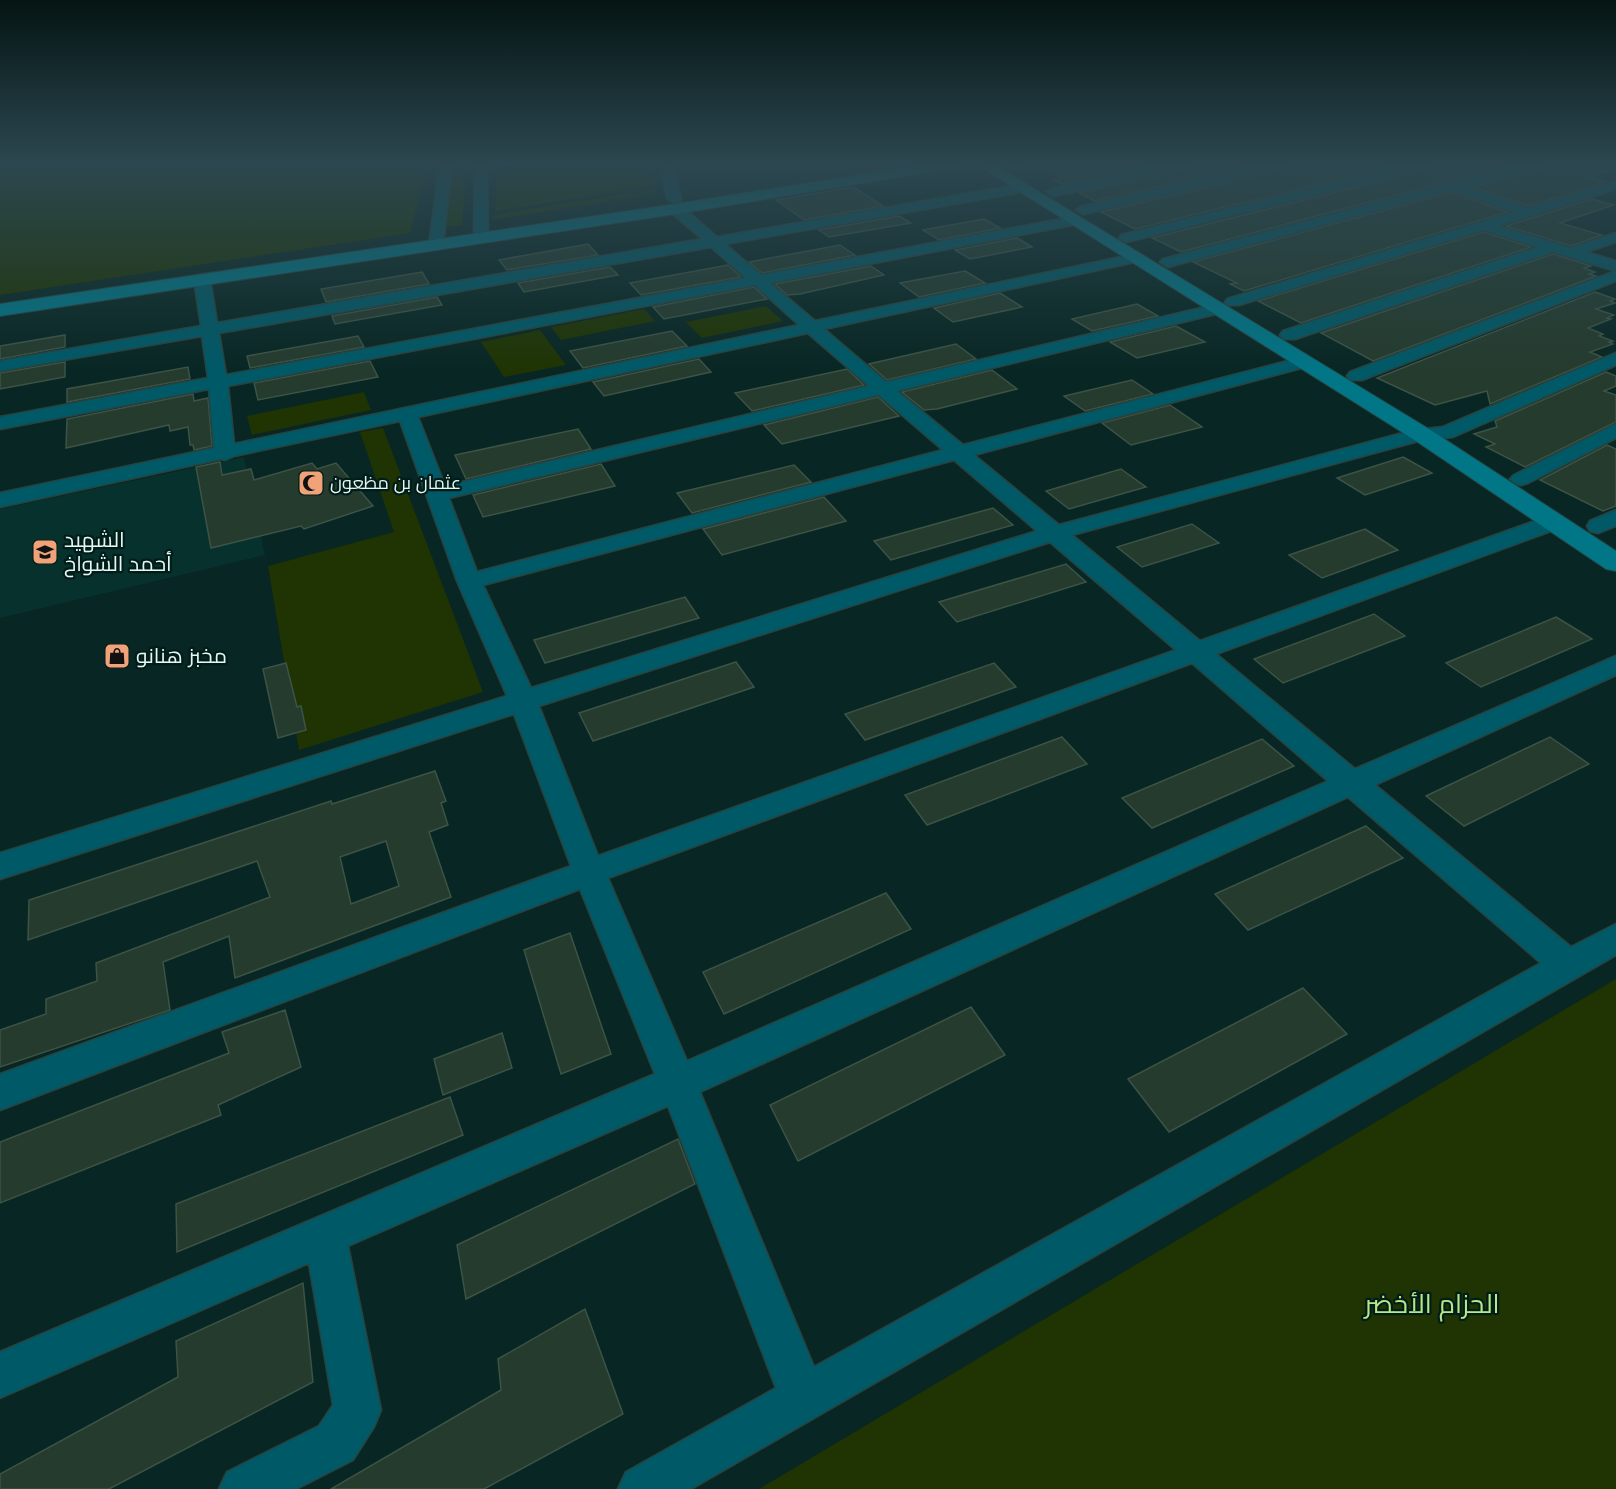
<svg xmlns="http://www.w3.org/2000/svg" width="1616" height="1489" viewBox="0 0 1616 1489" font-family="'DM Sans',Cairo,sans-serif">
  <rect width="100%" height="100%" fill="#082623"/>
  <polygon fill="#07312d" points="244,457 265,555 0,618 0,509"/>
  <g fill="#1f3402">
    <polygon points="0,164 428,164 410,233 0,295"/>
    <polygon points="453,164 468,164 462,225 444,227"/>
    <polygon points="618,164 648,164 654,186 495,211 497,171"/>
    <polygon points="655,189 656,194 492,220 493,215"/>
    <polygon points="766,306 783,321 702,338 686,322"/>
    <polygon points="644,309 655,321 561,340 551,327"/>
    <polygon points="540,330 566,365 504,377 481,342"/>
    <polygon points="364,392 371,410 252,435 247,416"/>
    <polygon points="383,428 483,692 299,750 268,566 394,532 360,432"/>
    <polygon points="1616,979 1616,1489 759,1489"/>
  </g>
  <g fill="#253b2e" stroke="#3c5345" stroke-width="1.5" fill-rule="evenodd">
    <polygon points="1037,164 1159,164 1061,184 1054,180 1063,179"/>
    <polygon points="1194,164 1257,164 1095,201 1079,193 1186,170"/>
    <polygon points="1289,164 1401,164 1135,229 1101,212 1282,170"/>
    <polygon points="1432,164 1515,164 1453,180 1444,180 1441,183 1181,252 1152,238 1429,169"/>
    <polygon points="1544,164 1610,164 1611,171 1589,177 1606,182 1528,206 1474,187 1541,169"/>
    <polygon points="853,187 883,206 804,220 776,200"/>
    <polygon points="1452,192 1507,212 1244,291 1230,284 1237,283 1193,262"/>
    <polygon points="1592,199 1614,205 1560,223 1602,235 1571,246 1506,226"/>
    <polygon points="899,216 911,223 829,237 819,230"/>
    <polygon points="984,219 1000,228 939,240 923,230"/>
    <polygon points="1483,232 1531,247 1301,323 1258,301"/>
    <polygon points="1017,238 1032,247 970,259 955,250"/>
    <polygon points="588,244 598,255 507,270 499,260"/>
    <polygon points="840,245 855,255 762,273 749,262"/>
    <polygon points="1553,254 1591,266 1584,268 1595,272 1589,274 1596,276 1373,361 1321,333"/>
    <polygon points="728,265 741,277 641,295 630,283"/>
    <polygon points="871,266 884,275 800,294 787,295 775,284"/>
    <polygon points="610,267 618,275 524,292 518,283"/>
    <polygon points="965,271 985,283 919,297 900,283"/>
    <polygon points="422,272 429,284 326,302 321,289"/>
    <polygon points="754,287 767,299 664,319 653,307"/>
    <polygon points="1595,292 1615,299 1610,301 1615,303 1596,309 1614,315 1607,318 1611,319 1588,328 1603,334 1599,336 1613,341 1609,342 1613,344 1590,352 1602,357 1490,404 1487,391 1435,405 1377,378"/>
    <polygon points="1000,293 1022,307 953,322 934,308"/>
    <polygon points="437,297 442,305 335,324 332,316"/>
    <polygon points="1137,304 1158,316 1092,331 1072,319"/>
    <polygon points="1176,326 1205,342 1137,358 1110,342"/>
    <polygon points="672,331 687,346 583,368 570,351"/>
    <polygon points="65,335 65,347 0,359 0,346"/>
    <polygon points="358,336 364,347 250,368 247,356"/>
    <polygon points="956,344 976,359 887,380 869,364"/>
    <polygon points="699,359 711,372 604,396 593,382"/>
    <polygon points="370,361 378,377 258,400 254,383"/>
    <polygon points="65,362 65,377 0,389 0,373"/>
    <polygon points="188,367 190,379 67,402 67,389"/>
    <polygon points="847,369 864,385 752,411 735,393"/>
    <polygon points="992,370 1017,389 937,409 924,410 902,392"/>
    <polygon points="1606,372 1616,376 1616,386 1604,391 1616,395 1616,422 1525,467 1486,447 1495,444 1474,434 1497,427 1495,421"/>
    <polygon points="1132,380 1153,394 1085,411 1064,396"/>
    <polygon points="193,394 194,401 208,398 212,446 194,450 193,445 190,445 188,427 170,431 169,425 66,448 67,419"/>
    <polygon points="878,397 899,416 782,444 764,425"/>
    <polygon points="1170,405 1202,427 1131,445 1102,423"/>
    <polygon points="578,429 591,449 466,479 455,455"/>
    <polygon points="1607,445 1616,449 1616,506 1603,511 1540,480"/>
    <polygon points="1403,457 1432,473 1365,495 1337,478"/>
    <polygon points="220,462 222,475 251,469 254,480 312,463 317,469 336,463 373,506 304,529 301,526 211,548 196,467"/>
    <polygon points="601,464 615,486 483,517 473,495"/>
    <polygon points="794,465 811,482 692,513 677,493"/>
    <polygon points="1121,469 1146,487 1069,509 1046,491"/>
    <polygon points="824,497 846,521 722,555 703,529"/>
    <polygon points="993,508 1013,525 891,560 874,541"/>
    <polygon points="1192,524 1219,543 1142,567 1117,547"/>
    <polygon points="1365,529 1398,550 1322,578 1289,555"/>
    <polygon points="1066,564 1086,582 957,622 939,602"/>
    <polygon points="685,597 699,618 545,663 534,640"/>
    <polygon points="1374,614 1405,636 1283,683 1254,659"/>
    <polygon points="1556,617 1592,639 1481,687 1446,663"/>
    <polygon points="736,662 754,687 593,741 579,713"/>
    <polygon points="286,663 297,707 301,706 306,730 278,738 263,669"/>
    <polygon points="994,663 1016,687 865,740 845,714"/>
    <polygon points="1062,737 1087,764 927,825 905,795"/>
    <polygon points="1550,737 1589,764 1464,826 1426,796"/>
    <polygon points="1262,739 1294,766 1152,828 1122,798"/>
    <path d="M 435,771 L 446,801 L 441,803 L 448,825 L 429,832 L 451,897 L 235,978 L 229,936 L 163,962 L 170,1010 L 0,1067 L 0,1030 L 46,1014 L 46,999 L 97,981 L 96,963 L 270,897 L 257,861 L 28,940 L 29,900 L 331,801 L 332,804 ZM 386,841 L 399,886 L 351,904 L 340,857 Z"/>
    <polygon points="1366,826 1403,858 1248,930 1215,894"/>
    <polygon points="886,893 911,929 724,1014 703,972"/>
    <polygon points="570,933 611,1054 561,1074 524,950"/>
    <polygon points="1303,988 1347,1034 1169,1132 1128,1079"/>
    <polygon points="971,1007 1005,1055 798,1161 770,1105"/>
    <polygon points="285,1010 301,1067 218,1105 221,1115 0,1203 0,1142 229,1053 222,1032"/>
    <polygon points="502,1033 512,1068 443,1095 434,1059"/>
    <polygon points="450,1097 463,1135 177,1252 176,1204"/>
    <polygon points="678,1139 695,1184 466,1299 457,1245"/>
    <polygon points="303,1283 313,1382 109,1489 0,1489 0,1474 178,1377 176,1341"/>
    <polygon points="585,1309 623,1414 484,1489 331,1489 501,1390 498,1359"/>
  </g>
  <g fill="none" stroke-linecap="round" stroke-linejoin="round">
    <g stroke="#274340" stroke-width="3">
      <g id="street">
        <polygon points="440,164 452,164 443,245 436,249 429,245"/>
        <polygon points="475,164 487,164 488,238 481,242 474,238"/>
        <polygon points="661,164 673,164 681,199 679,202 674,203 667,199"/>
        <polygon points="1006,164 1025,164 1023,167 1007,168"/>
        <polygon points="1169,164 1192,164 1186,168 1053,196 1046,192 1053,188"/>
        <polygon points="1266,164 1287,164 1281,168 1083,214 1076,210 1083,206"/>
        <polygon points="1410,164 1430,164 1428,167 1126,242 1119,238 1121,235"/>
        <polygon points="1523,164 1542,164 1540,167 1466,187 1528,208 1616,181 1616,189 1498,226 1571,248 1616,233 1616,242 1586,252 1616,261 1616,271 1553,252 1295,339 1283,339 1280,335 1283,331 1538,247 1483,230 1239,305 1227,305 1225,302 1227,299 1514,212 1452,190 1168,267 1160,262 1163,259 1443,185 1444,182 1453,182"/>
        <path d="M 1023,184 L 1028,185 L 1030,188 L 1028,191 L 725,244 L 761,275 L 1072,217 L 1079,221 L 1072,225 L 770,283 L 815,321 L 1135,254 L 1142,258 L 1135,262 L 824,329 L 886,382 L 1218,304 L 1226,309 L 1224,312 L 897,391 L 963,445 L 1303,357 L 1309,358 L 1312,362 L 1309,366 L 974,455 L 1059,525 L 1414,430 L 1443,427 L 1616,353 L 1616,365 L 1453,437 L 1422,440 L 1072,535 L 1200,641 L 1546,517 L 1554,515 L 1562,517 L 1565,522 L 1562,527 L 1216,654 L 1355,769 L 1616,656 L 1616,675 L 1375,785 L 1571,947 L 1616,924 L 1616,955 L 691,1489 L 618,1489 L 626,1472 L 776,1388 L 668,1106 L 348,1246 L 381,1410 L 374,1427 L 353,1460 L 296,1489 L 219,1489 L 227,1472 L 319,1426 L 333,1405 L 309,1263 L 0,1398 L 0,1352 L 655,1074 L 580,889 L 0,1110 L 0,1074 L 571,866 L 514,714 L 0,879 L 0,853 L 507,696 L 457,581 L 400,421 L 234,456 L 225,460 L 221,459 L 0,507 L 0,493 L 214,448 L 209,389 L 0,429 L 0,417 L 208,378 L 202,336 L 0,371 L 0,361 L 201,326 L 194,279 L 202,274 L 210,279 L 217,323 L 702,239 L 671,212 L 669,209 L 676,205 L 681,206 L 717,237 ZM 711,247 L 746,278 L 226,375 L 219,333 ZM 755,285 L 799,325 L 234,444 L 228,386 ZM 808,333 L 869,386 L 445,486 L 418,417 ZM 879,395 L 943,450 L 477,572 L 449,498 ZM 954,460 L 1037,531 L 531,688 L 483,585 ZM 1050,542 L 1176,650 L 598,856 L 539,706 ZM 1192,663 L 1328,781 L 687,1061 L 608,878 ZM 1348,797 L 1541,963 L 814,1367 L 700,1092 Z"/>
        <polygon points="1616,271 1616,281 1362,380 1350,380 1347,376 1350,372"/>
        <polygon points="1616,424 1616,438 1528,483 1521,485 1514,483 1510,479 1514,475"/>
        <polygon points="1616,510 1616,526 1598,533 1590,531 1587,526 1590,521"/>
      </g>
    </g>
    <g stroke="#274340" stroke-width="2">
      <g id="secondary">
        <polygon points="929,164 961,164 954,168 676,214 0,316 0,304 676,204"/>
        <polygon points="976,164 993,164 1429,429 1616,551 1616,571 1606,569 1413,439"/>
      </g>
    </g>
    <use href="#street" fill="#005967" fill-rule="evenodd"/>
    <use href="#secondary" fill="#007687" fill-rule="evenodd"/>
  </g>
  <linearGradient id="sky" x2="0" y2="1"><stop stop-color="#041513"/><stop offset="0.44" stop-color="#2c4750"/><stop offset="1" stop-color="#2c4750" stop-opacity="0"/></linearGradient>
  <rect width="1616" height="372" fill="url(#sky)"/>
  <defs>
    <g id="mosque-square" transform="scale(1.35)"><rect x="-9" y="-9" width="18" height="18" rx="4" fill="#f0a279" stroke="#001d19"/><path d="M3.5-4.9A6 6 0 1 0 3.5 4.9A5 5 0 1 1 3.5-4.9Z" fill="#111"/></g>
    <g id="school-square" transform="scale(1.35)"><rect x="-9" y="-9" width="18" height="18" rx="4" fill="#f0a279" stroke="#001d19"/><path d="M0-5L7-2L0 1L-7-2ZM-4 1L0 2.5L4 1V4Q0 6-4 4Z" fill="#111"/></g>
    <g id="shop-square" transform="scale(1.35)"><rect x="-9" y="-9" width="18" height="18" rx="4" fill="#f0a279" stroke="#001d19"/><path d="M-5-2.5h2.3a2.7 3.5 0 0 1 5.4 0H5L5.5 6h-11ZM-1.5-2.5h3a1.5 2.3 0 0 0-3 0Z" fill="#111"/></g>
  </defs>
  <g fill-rule="evenodd">
    <use href="#mosque-square" x="311" y="483"/>
    <use href="#school-square" x="45" y="552"/>
    <use href="#shop-square" x="117" y="656"/>
  </g>
  <g text-anchor="middle" stroke-width="4.5" stroke-linejoin="round" paint-order="stroke">
    <g font-size="18" fill="#e5f6f3" stroke="#001d19" text-anchor="start">
      <text x="330" y="489">عثمان بن مظعون</text>
    </g>
    <g font-size="21" fill="#e5f6f3" stroke="#001d19" text-anchor="start">
      <text x="64" y="547">الشهيد<tspan x="64" dy="24">أحمد الشواخ</tspan></text>
      <text x="136" y="663">مخبز هنانو</text>
    </g>
    <g font-size="26" fill="#b7e885" stroke="#001d19">
      <text x="1432" y="1313">الحزام الأخضر</text>
    </g>
  </g>
</svg>
